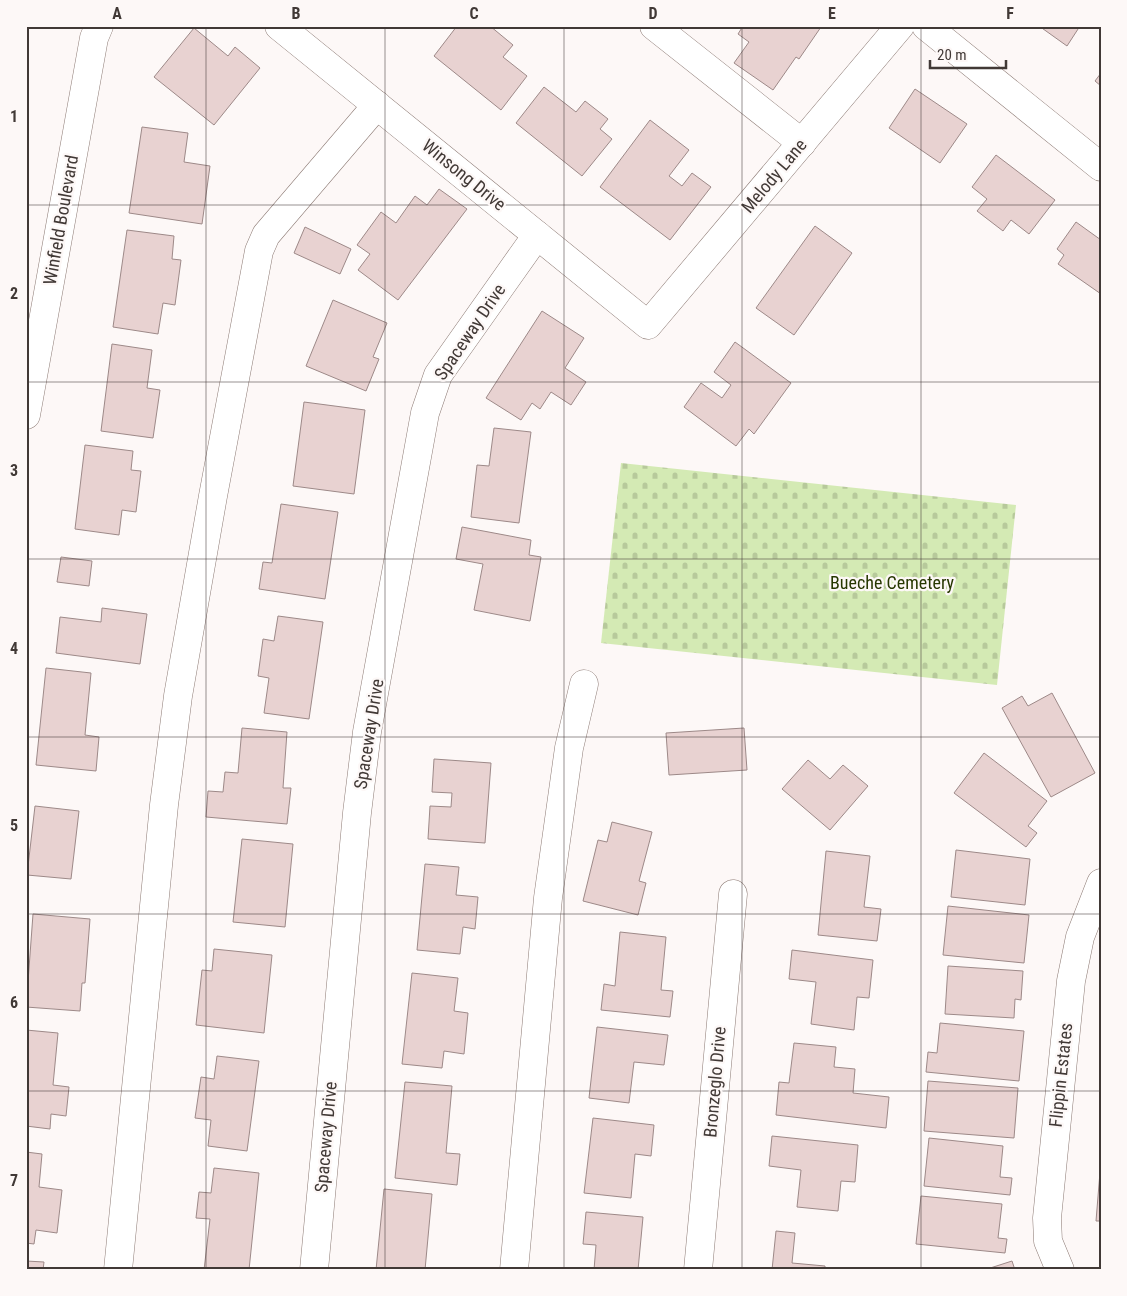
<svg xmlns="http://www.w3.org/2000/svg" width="1127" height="1296" viewBox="0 0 1127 1296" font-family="'Roboto Condensed',sans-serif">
  <defs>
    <pattern id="cemetery-stones" width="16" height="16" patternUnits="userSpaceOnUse" patternTransform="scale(1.25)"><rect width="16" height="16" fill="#d4eab4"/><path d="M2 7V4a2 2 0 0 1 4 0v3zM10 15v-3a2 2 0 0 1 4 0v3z" fill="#b7c99b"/></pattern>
  </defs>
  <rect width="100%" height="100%" fill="#fdf8f7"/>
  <polygon fill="url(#cemetery-stones)" points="621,463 1016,505 997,685 601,643"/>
  <g fill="#e8d2d1" stroke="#9d8988">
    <polygon points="457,26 490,26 513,45 503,57 527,76 501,110 434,56"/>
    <polygon points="743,26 819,26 821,27 799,59 796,57 773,90 734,63 749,42 738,34"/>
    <polygon points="1039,26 1080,26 1067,46"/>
    <polygon points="194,28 228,56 235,47 260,68 214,125 154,77"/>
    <polygon points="1101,73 1101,86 1095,81"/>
    <polygon points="544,87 576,112 585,101 608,119 600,129 612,139 582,176 516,123"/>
    <polygon points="915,89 967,124 940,163 889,128"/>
    <polygon points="650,120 689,150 669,176 682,186 692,173 711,187 670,240 600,187"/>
    <polygon points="142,127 188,133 184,162 210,166 202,224 129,213"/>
    <polygon points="996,155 1055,200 1029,234 1011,220 1003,231 977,211 987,199 972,187"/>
    <polygon points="439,189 467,209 398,300 358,270 370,254 357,245 381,212 396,223 415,196 427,205"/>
    <polygon points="1076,222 1101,240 1101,294 1058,264 1064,255 1057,249"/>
    <polygon points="815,226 852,253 794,335 756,308"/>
    <polygon points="305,227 351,249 340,274 294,253"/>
    <polygon points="127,230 174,236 172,259 181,260 175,305 163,303 158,334 113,327"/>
    <polygon points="333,300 387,323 373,357 379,359 366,391 306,366"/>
    <polygon points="542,311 584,338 565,368 586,382 571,405 551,392 540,409 532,403 521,420 486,398"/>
    <polygon points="735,342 791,383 754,434 749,429 736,446 684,407 701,383 722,398 731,385 714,372"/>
    <polygon points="112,344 152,350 147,388 160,390 153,438 101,431"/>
    <polygon points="304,402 365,410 354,494 293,486"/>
    <polygon points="494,428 531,432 519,523 471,517 477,465 489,466"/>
    <polygon points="85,445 133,451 131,470 141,471 136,512 122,510 119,535 75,529"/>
    <polygon points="281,504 338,512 325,599 259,589 263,562 272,563"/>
    <polygon points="462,527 531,540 529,555 541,557 530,621 474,610 483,564 456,559"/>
    <polygon points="61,557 92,561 89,586 57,582"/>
    <polygon points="102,608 147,614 140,664 56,653 60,617 101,622"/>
    <polygon points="278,616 323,622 309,719 264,713 269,678 258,676 263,639 274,641"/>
    <polygon points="46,668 91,673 85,735 99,737 96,771 36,765"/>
    <polygon points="1052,693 1095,773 1051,797 1002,708 1022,696 1028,706"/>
    <polygon points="242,728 287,732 283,788 291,788 287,824 206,817 208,791 223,792 225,772 238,773"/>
    <polygon points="744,728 747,770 669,775 666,733"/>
    <polygon points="984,753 1047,801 1028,826 1037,833 1026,847 954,793"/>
    <polygon points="434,759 491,763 485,843 428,839 430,806 451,807 452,793 432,792"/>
    <polygon points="808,760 830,779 843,765 868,786 830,830 782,789"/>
    <polygon points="35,806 79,811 71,879 27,875"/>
    <polygon points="612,822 652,832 639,881 646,883 638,915 583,901 598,840 607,842"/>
    <polygon points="242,839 293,844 285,927 233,922"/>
    <polygon points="956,850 1030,859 1025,905 951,897"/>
    <polygon points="826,851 870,856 864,907 881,909 877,941 818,935"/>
    <polygon points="425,864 459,867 456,895 478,897 475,929 463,927 460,954 417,950"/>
    <polygon points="948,906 1029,915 1024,963 943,955"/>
    <polygon points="33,914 90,919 85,983 82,983 80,1011 26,1007 26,982 28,982"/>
    <polygon points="620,932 666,937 661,990 673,991 670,1017 601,1010 604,984 615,986"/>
    <polygon points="214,949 272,955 264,1033 196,1025 202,970 212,971"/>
    <polygon points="792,950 873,960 869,998 857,997 854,1030 811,1024 816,982 789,979"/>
    <polygon points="948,966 1023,971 1021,1000 1015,999 1014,1018 945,1014"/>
    <polygon points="412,973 458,978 454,1011 468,1013 464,1054 444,1051 442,1068 402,1064"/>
    <polygon points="940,1023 1024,1031 1019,1081 926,1072 928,1052 937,1053"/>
    <polygon points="597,1027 668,1035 664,1065 634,1062 629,1103 589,1098"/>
    <polygon points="26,1030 58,1033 53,1085 69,1087 66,1116 51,1114 50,1129 26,1126"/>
    <polygon points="794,1043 836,1047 834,1067 855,1069 853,1093 889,1097 886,1128 776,1115 779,1082 789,1083"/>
    <polygon points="217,1056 259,1061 247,1151 208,1146 211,1120 195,1118 201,1077 214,1079"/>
    <polygon points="928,1081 1018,1088 1014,1138 924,1131"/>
    <polygon points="405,1082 452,1086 446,1153 460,1154 457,1185 395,1178"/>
    <polygon points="593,1118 654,1125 651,1156 635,1154 631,1198 584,1193"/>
    <polygon points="772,1136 858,1145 855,1182 841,1181 838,1211 797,1207 801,1170 769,1166"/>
    <polygon points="929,1138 1003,1146 1000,1177 1012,1178 1010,1195 924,1186"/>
    <polygon points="26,1152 42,1154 39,1187 62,1190 57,1233 36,1230 34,1244 26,1243"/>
    <polygon points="214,1168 259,1173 249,1270 204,1270 210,1219 196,1218 199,1192 211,1193"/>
    <polygon points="1100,1172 1101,1172 1101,1221 1096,1221"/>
    <polygon points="384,1189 432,1194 425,1270 376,1270"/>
    <polygon points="921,1196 1002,1204 998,1238 1007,1239 1005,1253 916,1244"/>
    <polygon points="586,1212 643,1217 638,1270 594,1270 596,1245 583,1244"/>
    <polygon points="776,1231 795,1233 792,1263 825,1266 825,1270 772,1270"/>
    <polygon points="26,1261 44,1262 43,1270 26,1270"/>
    <polygon points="1012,1261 1015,1270 984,1270"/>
  </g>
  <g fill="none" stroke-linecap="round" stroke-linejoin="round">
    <g stroke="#8c7a74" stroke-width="29">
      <g id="minor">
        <polyline points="279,26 648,325 900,26"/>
        <polyline points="654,26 802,143"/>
        <polyline points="926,26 1101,167"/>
        <polyline points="26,415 94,38 99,26"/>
        <polyline points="118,1270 164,805 178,696 213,496 259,251 266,235 377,105"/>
        <polyline points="314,1270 357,813 367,732 425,413 438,375 537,235"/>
        <polyline points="514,1270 548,898 569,748 584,684"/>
        <polyline points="698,1270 733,894"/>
        <polyline points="1060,1270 1048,1241 1047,1218 1071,981 1080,937 1101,883"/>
      </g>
    </g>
    <use href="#minor" stroke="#fff" stroke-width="28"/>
  </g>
  <path fill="none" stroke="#413936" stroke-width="1" stroke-opacity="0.55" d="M 206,26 L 206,1270M 385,26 L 385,1270M 564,26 L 564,1270M 742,26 L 742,1270M 921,26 L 921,1270M 26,205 L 1101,205M 26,382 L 1101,382M 26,559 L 1101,559M 26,737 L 1101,737M 26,914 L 1101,914M 26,1091 L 1101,1091"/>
  <g text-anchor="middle" stroke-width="4.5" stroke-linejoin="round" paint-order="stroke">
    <g font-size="18" fill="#413936" stroke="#fdf8f7">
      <text transform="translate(464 175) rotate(39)" y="6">Winsong Drive</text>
      <text transform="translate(774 176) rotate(-50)" y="6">Melody Lane</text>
      <text transform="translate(61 220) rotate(-80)" y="6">Winfield Boulevard</text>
      <text transform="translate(470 332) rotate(-56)" y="6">Spaceway Drive</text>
      <text transform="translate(369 734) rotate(-81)" y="6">Spaceway Drive</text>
      <text transform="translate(1061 1075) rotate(-84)" y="6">Flippin Estates</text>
      <text transform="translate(715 1082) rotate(-85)" y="6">Bronzeglo Drive</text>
      <text transform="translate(326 1137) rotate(-85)" y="6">Spaceway Drive</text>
    </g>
    <g font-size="18" fill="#273700" stroke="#fdf8f7">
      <text x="892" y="589">Bueche Cemetery</text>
    </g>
  </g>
  <rect width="1127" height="1296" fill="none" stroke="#fdf8f7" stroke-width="55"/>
  <path d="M930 60v8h76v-8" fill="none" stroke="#413936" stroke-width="2.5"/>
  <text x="937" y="60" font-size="15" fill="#413936" stroke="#fdf8f7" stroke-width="4" paint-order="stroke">20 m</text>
  <rect x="28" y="28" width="1072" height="1240" fill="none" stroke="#413936" stroke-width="2"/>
  <g font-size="16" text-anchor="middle" font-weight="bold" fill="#413936">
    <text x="117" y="19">A</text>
    <text x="296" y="19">B</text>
    <text x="474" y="19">C</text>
    <text x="653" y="19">D</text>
    <text x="832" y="19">E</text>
    <text x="1010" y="19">F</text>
    <text x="14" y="122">1</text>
    <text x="14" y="299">2</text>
    <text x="14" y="476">3</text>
    <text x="14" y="654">4</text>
    <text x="14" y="831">5</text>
    <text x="14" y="1008">6</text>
    <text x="14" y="1186">7</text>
  </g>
</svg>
